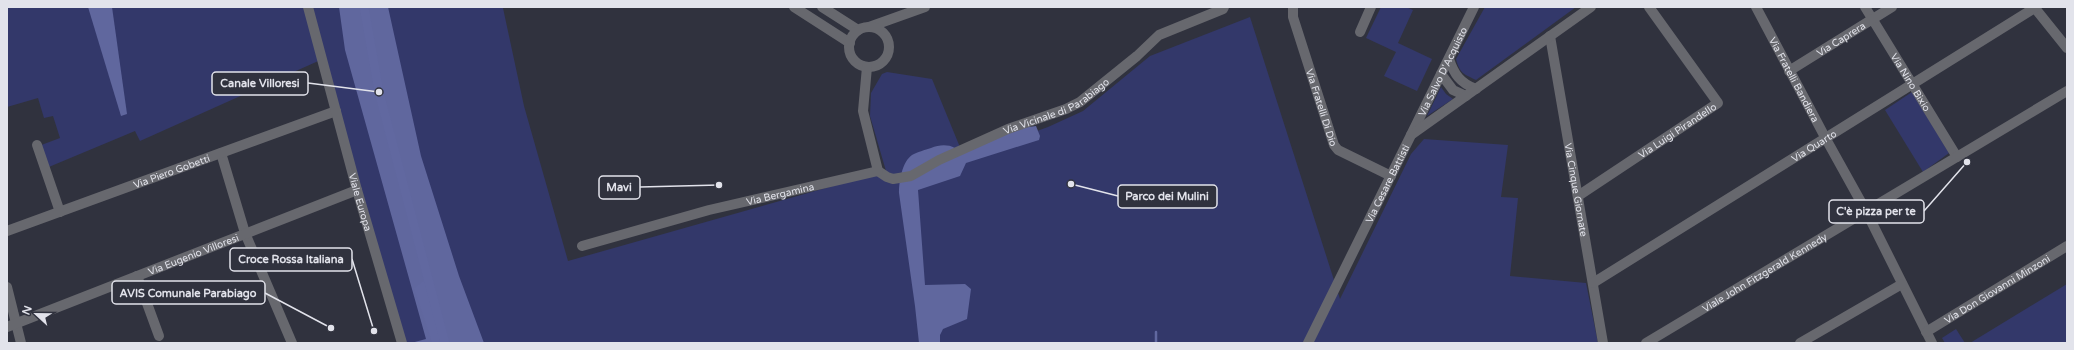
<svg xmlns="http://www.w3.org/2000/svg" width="2074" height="350" viewBox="0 0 2074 350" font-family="'Varela Round',sans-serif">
  <rect width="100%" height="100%" fill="#30323e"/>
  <g fill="#33386a">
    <polygon points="7,7 506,7 503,8 524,106 568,261 886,171 870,116 871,93 882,74 887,72 932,79 964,157 1048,127 1083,111 1150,56 1250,17 1340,299 1411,154 1424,139 1508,145 1501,197 1518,198 1510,276 1586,283 1598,343 403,343 325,58 140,141 135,131 44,169 36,147 60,138 53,116 44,118 38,98 7,107"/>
    <polygon points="1381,7 1406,7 1413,10 1398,43 1432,59 1417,91 1384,76 1396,52 1366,38"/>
    <path d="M 1485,7 L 1576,7 L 1476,80 C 1464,74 1460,74 1456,59 Z"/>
    <polygon points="1441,87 1446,94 1453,99 1427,116"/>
    <polygon points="1912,92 1949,153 1923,172 1885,110"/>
    <polygon points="2067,284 2067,343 1970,343"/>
    <polygon points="1956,329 1965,343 1945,343 1942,338"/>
  </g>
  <g fill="#60679e">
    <polygon points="88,7 112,7 127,114 121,116"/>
    <polygon points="339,7 388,7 421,156 459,276 484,343 411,343 426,339 345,50"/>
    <path d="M 1036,126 L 1040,136 L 1039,140 L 966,163 L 960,176 L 918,190 L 925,285 L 965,284 L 971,289 L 967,319 L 943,329 L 940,335 L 940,342 L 919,343 L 915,306 L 899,193 C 899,181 902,162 912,155 C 917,152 925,150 931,148 C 939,145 947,144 955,148 L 1022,128 Z"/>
  </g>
  <polygon fill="#6168a0" points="426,279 446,343 432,343 414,288"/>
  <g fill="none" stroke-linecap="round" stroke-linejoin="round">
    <polyline stroke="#6168a0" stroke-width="2.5" points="1156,332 1156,343"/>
    <polyline stroke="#6168a0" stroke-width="9" points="364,7 379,92 445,343"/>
    <g stroke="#67686e" stroke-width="10">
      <polyline points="794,7 850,43"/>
      <polyline points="822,7 858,30"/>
      <path id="s1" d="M 1293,7 L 1293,17 L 1334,145 L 1338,150 L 1391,176"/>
      <path id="s2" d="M 1756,7 L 1826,139 L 1866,211 L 1932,343"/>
      <path id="s3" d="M 1865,7 L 1957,157"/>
      <polyline points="2034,7 2067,48"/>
      <polyline points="869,27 925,7"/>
      <circle cx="869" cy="47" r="20"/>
      <polyline points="1360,32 1371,7"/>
      <path id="s4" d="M 1550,36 L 1603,343"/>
      <path d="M 1449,59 C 1454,74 1460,83 1476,89"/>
      <path id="s5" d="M 1789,71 L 1892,7"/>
      <polyline points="1441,74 1453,90 1466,96"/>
      <path id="s6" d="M 1411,135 L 1474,7"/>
      <polyline points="37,145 60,212"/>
      <polyline points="221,153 245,233 292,343"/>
      <path id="s7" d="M 878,171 L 887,177 L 893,179 L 911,176 L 939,160 L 1008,129 L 1066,109 L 1080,102 L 1137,56 L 1159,35 L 1223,9 L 1224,7"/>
      <path id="s8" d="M 1578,196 L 1718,103 L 1649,7"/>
      <path id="s9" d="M 7,231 L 336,111"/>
      <path id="s10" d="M 582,246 L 709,210 L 878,171 L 863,111 L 867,67"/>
      <polyline points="137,276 159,336"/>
      <path id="s11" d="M 1593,283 L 2036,7"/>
      <polyline points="7,287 21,343"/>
      <path id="s12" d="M 7,327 L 357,190"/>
      <path id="s13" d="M 1926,332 L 2067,246"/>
      <path id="s14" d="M 1646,343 L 2067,91"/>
      <polyline points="1800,343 1902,284"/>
    </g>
    <g stroke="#67686e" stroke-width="10">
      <path id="s15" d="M 308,7 L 357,190 L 402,343"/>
      <path id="s16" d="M 1308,343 L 1411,135 L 1591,7"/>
    </g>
  </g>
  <g text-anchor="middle" stroke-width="3" stroke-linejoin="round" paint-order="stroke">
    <g font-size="10" fill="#e2e3eb" stroke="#30323e">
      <text dy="4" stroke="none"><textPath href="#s5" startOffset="61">Via Caprera</textPath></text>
      <text dy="4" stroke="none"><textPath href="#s6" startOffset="71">Via Salvo D'Acquisto</textPath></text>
      <text dy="4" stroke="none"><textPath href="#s2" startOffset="82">Via Fratelli Bandiera</textPath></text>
      <text dy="4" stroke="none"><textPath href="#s3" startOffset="88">Via Nino Bixio</textPath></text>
      <text dy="4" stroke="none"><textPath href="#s7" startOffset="197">Via Vicinale di Parabiago</textPath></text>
      <text dy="4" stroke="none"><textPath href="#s1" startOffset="105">Via Fratelli Di Dio</textPath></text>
      <text dy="4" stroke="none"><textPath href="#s8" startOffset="119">Via Luigi Pirandello</textPath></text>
      <text dy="4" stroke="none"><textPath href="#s11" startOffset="260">Via Quarto</textPath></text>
      <text dy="4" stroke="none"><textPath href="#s9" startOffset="175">Via Piero Gobetti</textPath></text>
      <text dy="4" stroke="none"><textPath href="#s16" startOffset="178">Via Cesare Battisti</textPath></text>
      <text dy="4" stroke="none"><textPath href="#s4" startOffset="156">Via Cinque Giornate</textPath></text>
      <text dy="4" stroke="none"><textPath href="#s10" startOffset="205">Via Bergamina</textPath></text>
      <text dy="4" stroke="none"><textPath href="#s15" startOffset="202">Viale Europa</textPath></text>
      <text dy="4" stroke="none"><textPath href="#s12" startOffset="200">Via Eugenio Villoresi</textPath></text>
      <text dy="4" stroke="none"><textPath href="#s14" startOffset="138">Viale John Fitzgerald Kennedy</textPath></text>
      <text dy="4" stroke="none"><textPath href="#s13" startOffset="83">Via Don Giovanni Minzoni</textPath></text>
    </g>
  </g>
  <path fill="none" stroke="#e2e3eb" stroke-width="1.5" d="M379 92L308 83M719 185L640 187M1071 184L1118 196M1967 162L1924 211M374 331L352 259M331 328L265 293"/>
  <g fill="#e2e3eb" stroke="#30323e" stroke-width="1.5">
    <circle cx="379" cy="92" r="4"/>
    <circle cx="719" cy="185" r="4"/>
    <circle cx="1071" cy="184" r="4"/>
    <circle cx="1967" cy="162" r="4"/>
    <circle cx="374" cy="331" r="4"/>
    <circle cx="331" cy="328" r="4"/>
  </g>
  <g fill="#30323e" stroke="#e2e3eb" stroke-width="1.5">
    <rect x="212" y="72" width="96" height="23" rx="4"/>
    <rect x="599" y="176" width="41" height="23" rx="4"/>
    <rect x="1118" y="185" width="99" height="23" rx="4"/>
    <rect x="1829" y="200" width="95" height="23" rx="4"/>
    <rect x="230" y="248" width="122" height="23" rx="4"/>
    <rect x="112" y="281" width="153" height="23" rx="4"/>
  </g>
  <g font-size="11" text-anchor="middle" font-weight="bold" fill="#e2e3eb">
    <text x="260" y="87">Canale Villoresi</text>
    <text x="619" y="191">Mavi</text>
    <text x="1167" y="200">Parco dei Mulini</text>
    <text x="1876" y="215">C'è pizza per te</text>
    <text x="291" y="263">Croce Rossa Italiana</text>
    <text x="188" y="297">AVIS Comunale Parabiago</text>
  </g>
  <rect width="2074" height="350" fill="none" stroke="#e2e3eb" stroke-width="16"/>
  <g transform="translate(36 314) rotate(292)" stroke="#30323e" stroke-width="3" paint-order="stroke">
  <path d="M0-3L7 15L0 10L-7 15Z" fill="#e2e3eb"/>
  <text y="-6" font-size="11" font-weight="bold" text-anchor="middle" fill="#e2e3eb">N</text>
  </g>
</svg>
